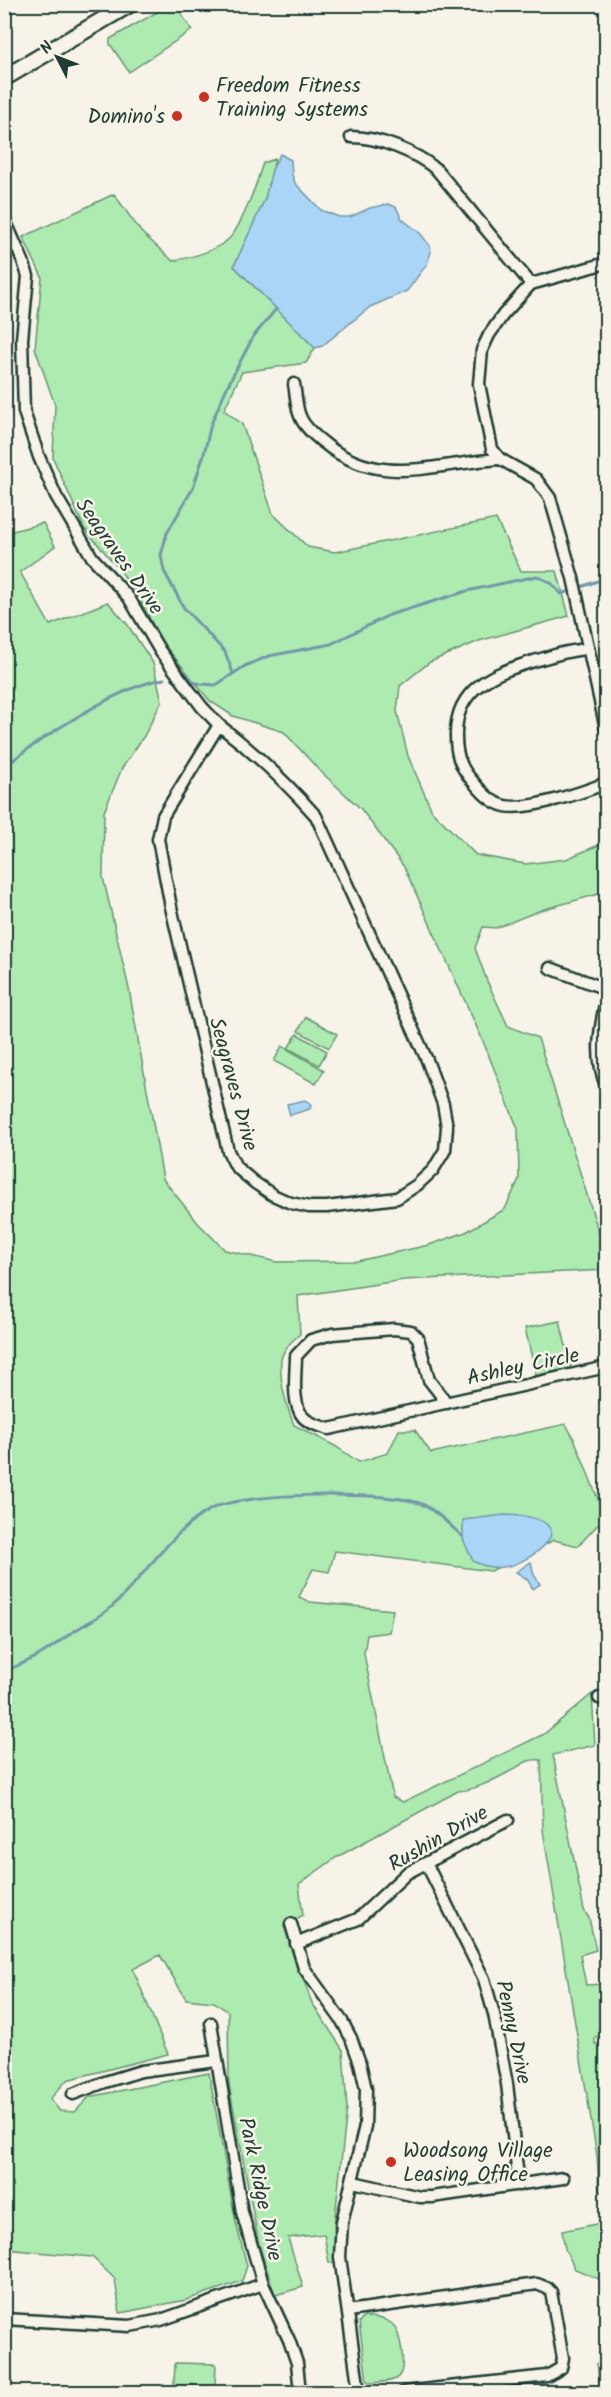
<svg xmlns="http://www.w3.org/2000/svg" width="611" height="2397" viewBox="0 0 611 2397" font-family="Kalam,sans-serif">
  <rect width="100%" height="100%" fill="#f7f3e8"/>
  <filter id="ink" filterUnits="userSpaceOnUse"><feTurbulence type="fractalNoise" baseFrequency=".0167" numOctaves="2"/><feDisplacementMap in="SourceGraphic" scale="12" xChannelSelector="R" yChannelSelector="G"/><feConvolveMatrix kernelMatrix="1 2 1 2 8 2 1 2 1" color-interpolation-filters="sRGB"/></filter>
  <g filter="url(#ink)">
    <g fill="#adebb1" stroke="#669472" stroke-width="1.5">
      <polygon points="171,4 176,6 192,30 129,72 110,44 110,39"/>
      <path d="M 275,159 L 265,199 L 234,266 L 315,348 L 306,363 L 242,372 L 224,410 L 242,424 L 273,514 L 308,547 L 335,552 L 496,519 L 521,571 L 557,571 L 569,616 L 479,641 L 430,662 L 400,686 L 397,711 L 408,756 L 432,811 L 476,855 L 526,864 L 566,859 L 606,842 L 606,892 L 541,910 L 496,928 L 483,927 L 475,948 L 487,981 L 508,1026 L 538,1038 L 604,1249 L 606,1249 L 606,1270 L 404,1280 L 298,1296 L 300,1334 C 292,1341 283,1349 281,1360 C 279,1380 287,1407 294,1425 L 335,1446 L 359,1462 L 388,1453 L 399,1430 L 415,1430 L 431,1453 L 566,1424 L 576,1443 L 605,1517 L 578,1546 L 554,1540 L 491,1571 L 335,1551 L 329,1572 L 313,1569 L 299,1597 L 310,1602 L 393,1610 L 389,1632 L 367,1635 L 364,1654 L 393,1797 L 403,1802 L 544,1734 L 592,1694 L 595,1745 L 553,1755 L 584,1910 L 589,1918 L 596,1950 L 580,1955 L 586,1985 L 606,1984 L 606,2025 L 604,2026 L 600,2036 L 595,2037 L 595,2044 L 601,2043 L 606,2073 L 606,2199 L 599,2190 L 597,2156 L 543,1830 L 541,1760 C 525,1758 520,1767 507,1773 C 492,1781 475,1790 458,1791 L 337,1857 L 299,1884 L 303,1915 L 284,1926 L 312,2003 L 343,2050 L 347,2108 L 334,2226 L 336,2263 L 329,2263 L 324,2234 L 288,2238 L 303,2287 L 275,2295 L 259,2245 L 229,2085 L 228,2012 L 214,2002 L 186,1999 L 160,1955 L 133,1969 L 168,2054 L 67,2080 L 50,2099 L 60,2111 L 75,2112 L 89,2097 L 209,2073 L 236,2223 L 247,2266 L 242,2281 L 186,2300 L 120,2313 L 115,2279 L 92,2257 L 5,2249 L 5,533 L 43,523 L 55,546 L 20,572 L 50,625 L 108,602 L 127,624 L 153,663 L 162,701 L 144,736 L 122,768 L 104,812 L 103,877 L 129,989 L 163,1179 L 198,1223 L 225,1250 L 277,1262 L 357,1261 L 429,1245 L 466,1232 L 505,1209 L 519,1179 L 518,1129 L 483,1041 L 404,867 L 361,809 L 319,770 L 284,732 L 233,716 L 210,701 L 162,642 L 137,594 L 119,569 L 84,528 L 53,458 L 55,405 L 35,348 L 42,277 L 23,237 L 114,194 L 141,232 L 173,261 C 192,257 209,253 225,242 C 240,233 258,180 263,163 Z"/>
      <polygon points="306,1017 337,1034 329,1048 298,1031"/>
      <polygon points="297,1034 327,1051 319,1065 288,1048"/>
      <polygon points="282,1046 324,1070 316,1084 274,1061"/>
      <polygon points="560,1321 571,1368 536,1376 525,1328"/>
      <polygon points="606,2222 606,2323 601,2324 599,2317 606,2314 602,2283 599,2279 575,2269 565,2249 562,2231"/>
      <path d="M 364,2317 C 372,2317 384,2318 391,2323 C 401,2330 407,2368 398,2377 C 392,2383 379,2382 371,2383 L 367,2381 L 359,2322 Z"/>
      <polygon points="606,2358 606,2392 603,2392 600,2387 597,2363"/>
      <polygon points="175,2363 216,2364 215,2386 174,2385"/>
    </g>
    <g fill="#abd5f6" stroke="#7398a8" stroke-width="1.5">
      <polygon points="280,154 291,160 292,175 295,183 321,210 339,217 350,217 370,208 388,204 396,207 402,219 420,233 430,246 431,252 427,264 407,291 370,307 322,346 315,348 234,266 265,199 272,170"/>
      <polygon points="305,1100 311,1104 310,1109 290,1115 287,1104"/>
      <path d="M 504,1515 C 517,1516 540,1515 549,1527 C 560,1542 521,1564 509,1566 C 496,1569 484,1567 473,1561 L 463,1539 L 463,1520 Z"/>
      <polygon points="531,1562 534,1575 540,1584 533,1589 527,1579 516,1572"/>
    </g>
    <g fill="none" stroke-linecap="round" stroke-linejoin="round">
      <g stroke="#7398a8" stroke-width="3">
        <polyline points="581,587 606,578"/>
        <polyline points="186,672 193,682 201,684 216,685 245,666 269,656 331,644 389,615 467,591 537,576 551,583 561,594 567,592"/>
        <polyline points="233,673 225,652 184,608 164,571 161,555 167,533 193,488 204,454 211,424 227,387 253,337 276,309"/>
        <path d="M 4,767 C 41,738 118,686 164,679"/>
        <path d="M 4,1672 C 14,1667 24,1663 34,1658 C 50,1650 64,1637 79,1628 C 94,1619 108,1612 120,1599 C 149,1569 174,1530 211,1509 C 241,1492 385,1491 419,1503 C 432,1507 451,1526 462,1536"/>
      </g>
      <g stroke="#1f3d34" stroke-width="15">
        <g id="minor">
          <path d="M 351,137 C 378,137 416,152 437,170 L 531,284"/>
          <polyline points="4,218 23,261 28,276 22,339 24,412 39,457 56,496 92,557 129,598 160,651 202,707 219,725"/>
          <polyline points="606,263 531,284 503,315 489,335 482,350 479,384 492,449 500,459 536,479 550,498 573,578 606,729"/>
          <path d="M 294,384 C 296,394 296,407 300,416 C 304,427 315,436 324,443 C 379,489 437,463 500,459"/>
          <path d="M 588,649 C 569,650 552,656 534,661 C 495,673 455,687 456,736 C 456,752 459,765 470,778 C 479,789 490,803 505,806 C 527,811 584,792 606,783"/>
          <path d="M 219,725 C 255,753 286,782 316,816 L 427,1060 L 443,1104 L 447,1127 L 445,1150 L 433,1170 L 417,1185 L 397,1198 L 327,1207 L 309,1207 L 291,1203 L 273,1195 L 255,1183 L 236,1167 L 228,1151 L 171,907 L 158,839 L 163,816 Z"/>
          <polyline points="550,968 606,989"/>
          <path d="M 606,999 C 600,1030 594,1055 606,1086"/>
          <path d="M 447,1403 L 429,1380 L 418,1338 L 411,1331 L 394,1329 L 332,1334 L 311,1340 L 296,1356 C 296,1374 291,1402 303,1417 C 309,1424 321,1426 329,1429 L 606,1367"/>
          <polyline points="599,1698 606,1696"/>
          <polyline points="426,1863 484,1979 494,2014 507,2084 519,2185"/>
          <polyline points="291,1924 304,1968 342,2021 351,2038 360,2063 366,2089 365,2126 342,2222 340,2257 359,2392"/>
          <polyline points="296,1944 358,1919 407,1873 508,1820"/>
          <polyline points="211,2023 242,2212 263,2284 289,2340 297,2363 300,2392"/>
          <polyline points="73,2094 105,2082 141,2071 216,2061"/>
          <polyline points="353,2182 420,2197 432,2197 563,2178"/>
          <polyline points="348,2311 537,2284 547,2288 551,2292 563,2358 561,2368 547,2376 404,2392"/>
          <polyline points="4,2319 130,2326 161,2320 263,2284"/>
        </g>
      </g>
      <g stroke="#1f3d34" stroke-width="20">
        <polyline id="highway" points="4,78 130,4"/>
      </g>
      <use href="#minor" stroke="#f7f3e8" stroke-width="10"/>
      <use href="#highway" stroke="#f7f3e8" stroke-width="15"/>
    </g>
  </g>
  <g fill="#c8321e" stroke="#f7f3e8" stroke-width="2">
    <circle cx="204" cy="97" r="6"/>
    <circle cx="177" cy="116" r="6"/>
    <circle cx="391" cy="2162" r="6"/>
  </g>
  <g text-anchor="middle" stroke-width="5" stroke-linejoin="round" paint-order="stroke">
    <g font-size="21" fill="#1f3d34" stroke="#f7f3e8" text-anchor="start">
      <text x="216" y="92">Freedom Fitness<tspan x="216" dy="24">Training Systems</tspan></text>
      <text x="165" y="123" text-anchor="end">Domino's</text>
      <text x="403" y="2157">Woodsong Village<tspan x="403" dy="24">Leasing Office</tspan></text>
    </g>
    <g font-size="21" fill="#1f3d34" stroke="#f7f3e8">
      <text transform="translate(120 556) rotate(55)" y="7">Seagraves Drive</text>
      <text transform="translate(234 1084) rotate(75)" y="7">Seagraves Drive</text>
      <text transform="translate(523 1366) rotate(-12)" y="7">Ashley Circle</text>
      <text transform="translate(438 1838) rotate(-30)" y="7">Rushin Drive</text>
      <text transform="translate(514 2032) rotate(78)" y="7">Penny Drive</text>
      <text transform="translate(261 2189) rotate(78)" y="7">Park Ridge Drive</text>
    </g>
  </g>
  <rect width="611" height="2397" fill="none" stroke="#f7f3e8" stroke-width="24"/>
  <rect x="12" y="12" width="587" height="2373" fill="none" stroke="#1f3d34" stroke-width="2" filter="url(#ink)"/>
  <g transform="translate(57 57) rotate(312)" stroke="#f7f3e8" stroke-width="4.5" paint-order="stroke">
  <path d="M0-4.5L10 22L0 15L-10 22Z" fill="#1f3d34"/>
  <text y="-9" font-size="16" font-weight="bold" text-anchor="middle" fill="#1f3d34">N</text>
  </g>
</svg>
